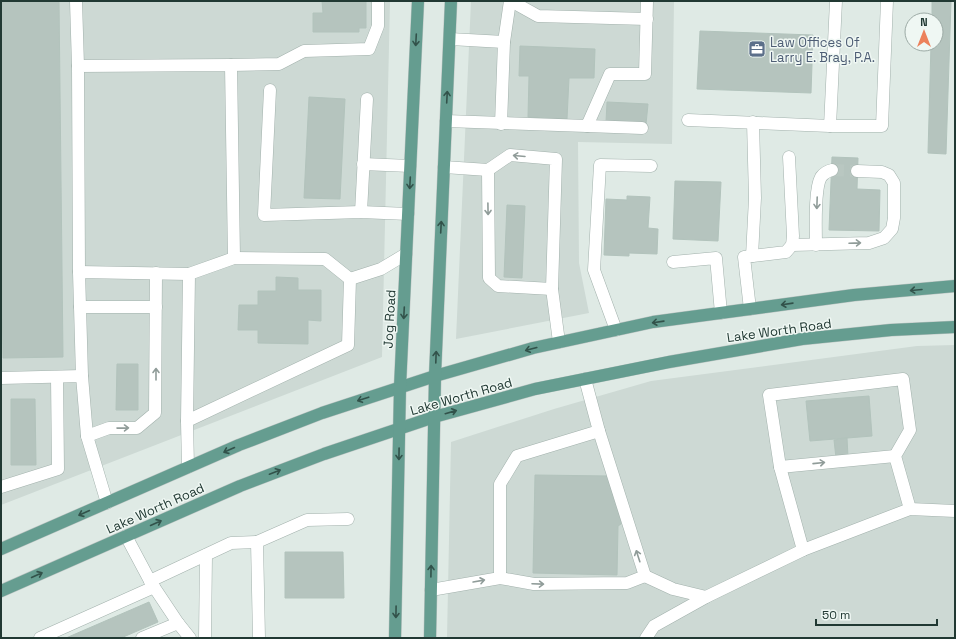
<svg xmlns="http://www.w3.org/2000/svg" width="956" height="639" viewBox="0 0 956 639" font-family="'Space Grotesk',sans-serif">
  <rect width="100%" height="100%" fill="#dfeae5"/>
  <g fill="#cdd9d4">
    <polygon points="1,1 390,1 382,357 1,505"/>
    <polygon points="471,1 674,1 672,144 578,142 579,263 589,313 456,339"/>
    <polygon points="955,345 955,638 447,638 451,442 554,409 651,381 917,346"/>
  </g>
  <g fill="#b5c4be" stroke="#b2c3bc">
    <polygon points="1,1 59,1 63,357 3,358 1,232"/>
    <polygon points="322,1 366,1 366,28 359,28 359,32 313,32 313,13 323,13"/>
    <polygon points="932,1 951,1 946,154 928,153 931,44 936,44 936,20 932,20"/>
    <polygon points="700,31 813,35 811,93 697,89"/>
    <polygon points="520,46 595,49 594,78 569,78 567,119 528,117 529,76 519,76"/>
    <polygon points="309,97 345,99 340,199 304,198"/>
    <polygon points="607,102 648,104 646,124 606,122"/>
    <polygon points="832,157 858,158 857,189 880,190 879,231 829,230"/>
    <polygon points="675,181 721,182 718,241 673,239"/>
    <polygon points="627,196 650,197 648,228 658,229 657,254 629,253 629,256 604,255 606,199 627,200"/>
    <polygon points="507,205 525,206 522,278 504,277"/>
    <polygon points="276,277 298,278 298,290 321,290 321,321 308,320 308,344 258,343 258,330 238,330 239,305 258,305 258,291 276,291"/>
    <polygon points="117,364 138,364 138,410 116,410"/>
    <polygon points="869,396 872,436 810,441 806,401"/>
    <polygon points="11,399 35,399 36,465 11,465"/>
    <polygon points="847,438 848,457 836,458 834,440"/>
    <polygon points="535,475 609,476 618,500 621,524 618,526 617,575 533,573"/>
    <polygon points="285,552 343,552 344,598 285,598"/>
    <polygon points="149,602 158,622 121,638 66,638"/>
  </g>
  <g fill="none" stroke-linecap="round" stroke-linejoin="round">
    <polyline stroke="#b9c7c1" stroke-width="12" stroke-dasharray="12 6" stroke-linecap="butt" points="832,170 857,171"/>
    <g stroke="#a2b1ac" stroke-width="13">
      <g id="minor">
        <polyline points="76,1 78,66"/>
        <polyline points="511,1 538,16 647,19"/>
        <polyline points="450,39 504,42 501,124"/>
        <polyline points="504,42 510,1"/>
        <polyline points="231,65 279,64 304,51 369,49 378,26 378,1"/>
        <polyline points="270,90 264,215 361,212 408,214"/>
        <polyline points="688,120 830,126 882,126 887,1"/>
        <polyline points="446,121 587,126 610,74 645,74 647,1"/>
        <polyline points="587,126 642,128"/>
        <polyline points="830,126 836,1"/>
        <polyline points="363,164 410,166"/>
        <polyline points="444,167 488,170 510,155 556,159 552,289 559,342"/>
        <polyline points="488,170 489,278 498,286 552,289"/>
        <polyline points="361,212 367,99"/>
        <polyline points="792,245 869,243 884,238 892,229 894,218 894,183 889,175 882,172 857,171"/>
        <path d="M 816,245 C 816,229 814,189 821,177 C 824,173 827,171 832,170"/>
        <polyline points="752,256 755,198 753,122"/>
        <polyline points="673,262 716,258 721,313"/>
        <polyline points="79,272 78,66 231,65 234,258"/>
        <polyline points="80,307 156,307"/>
        <polyline points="750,309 744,257 786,252 792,245 793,236 789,157"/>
        <polyline points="616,330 594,270 600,165 651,166"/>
        <polyline points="82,376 79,272 189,274"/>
        <polyline points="1,378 82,376 87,436 107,503"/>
        <polyline points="187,421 189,274 234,258 325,259 350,279"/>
        <polyline points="87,436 109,428 137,428 155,413 156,273"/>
        <polyline points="188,467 187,421 348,345 350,279 381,269 406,254"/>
        <polyline points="780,467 895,456"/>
        <polyline points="1,487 58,469 57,377"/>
        <polyline points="126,536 150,581 231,543 257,542"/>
        <polyline points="803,550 780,467 769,395 903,379 910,430 895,456 910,509"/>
        <polyline points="645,576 673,589 706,597"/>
        <polyline points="500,578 500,484 517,456 599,431 585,379"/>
        <polyline points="431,590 500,578 534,584 627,583 645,576 599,431"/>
        <polyline points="178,623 190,638"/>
        <polyline points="40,638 154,587"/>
        <polyline points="142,638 178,623 150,581"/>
        <polyline points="205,638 206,555"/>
        <polyline points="259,638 257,542 307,520 348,519"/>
        <polyline points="646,638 654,626 706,597 803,550 910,509 955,511"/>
      </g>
    </g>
    <g stroke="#bcc4c2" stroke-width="13">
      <g id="major">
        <polyline points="1,549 239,445 322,413 435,376 533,348 653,322 854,295 955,286"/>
        <polyline points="1,591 240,486 324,454 434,417 535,389 669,362 802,339 891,330 955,327"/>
        <polyline points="395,638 400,387 418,1"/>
        <polyline points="430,638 435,376 451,1"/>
      </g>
    </g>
    <use href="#minor" stroke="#fff" stroke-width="12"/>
    <use href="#major" stroke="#659d90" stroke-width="12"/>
  </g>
  <defs><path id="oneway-shaft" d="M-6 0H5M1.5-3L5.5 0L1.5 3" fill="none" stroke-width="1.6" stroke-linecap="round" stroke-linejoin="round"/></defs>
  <g stroke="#32524a">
    <use href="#oneway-shaft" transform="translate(416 40) rotate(93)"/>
    <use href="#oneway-shaft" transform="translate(447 97) rotate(-87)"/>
    <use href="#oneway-shaft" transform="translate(410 183) rotate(93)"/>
    <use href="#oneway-shaft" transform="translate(441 227) rotate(-87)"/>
    <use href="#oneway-shaft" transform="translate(916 290) rotate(175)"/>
    <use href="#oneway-shaft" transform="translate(787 304) rotate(172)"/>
    <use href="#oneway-shaft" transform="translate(404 313) rotate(93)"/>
    <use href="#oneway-shaft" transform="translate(658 322) rotate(172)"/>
    <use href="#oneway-shaft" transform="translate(531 349) rotate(165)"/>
    <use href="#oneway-shaft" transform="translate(436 357) rotate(-88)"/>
    <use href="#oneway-shaft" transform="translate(363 399) rotate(162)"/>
    <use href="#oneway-shaft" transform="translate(451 412) rotate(-16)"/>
    <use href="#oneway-shaft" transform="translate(229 450) rotate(156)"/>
    <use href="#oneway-shaft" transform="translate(399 454) rotate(91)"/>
    <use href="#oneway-shaft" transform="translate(275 472) rotate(-21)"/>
    <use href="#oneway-shaft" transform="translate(84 513) rotate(156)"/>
    <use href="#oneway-shaft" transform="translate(156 523) rotate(-24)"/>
    <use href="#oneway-shaft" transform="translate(431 571) rotate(-89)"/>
    <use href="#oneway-shaft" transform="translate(37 575) rotate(-24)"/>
    <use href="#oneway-shaft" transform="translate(396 612) rotate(91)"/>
  </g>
  <g stroke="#909c99">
    <use href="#oneway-shaft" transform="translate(519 156) rotate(-175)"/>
    <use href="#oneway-shaft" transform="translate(817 203) rotate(92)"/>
    <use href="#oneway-shaft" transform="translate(488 209) rotate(89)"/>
    <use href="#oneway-shaft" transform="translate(855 243) rotate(-2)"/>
    <use href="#oneway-shaft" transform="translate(156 374) rotate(-90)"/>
    <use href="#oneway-shaft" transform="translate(123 428) rotate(-1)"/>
    <use href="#oneway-shaft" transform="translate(819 463) rotate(-6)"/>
    <use href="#oneway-shaft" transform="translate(638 556) rotate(-108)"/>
    <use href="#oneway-shaft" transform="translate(479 581) rotate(-10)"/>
    <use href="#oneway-shaft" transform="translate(538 584) rotate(2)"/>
  </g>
  <defs>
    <g id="office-square" transform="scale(0.9)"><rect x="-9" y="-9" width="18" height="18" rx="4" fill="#5c6f8a" stroke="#eff7f3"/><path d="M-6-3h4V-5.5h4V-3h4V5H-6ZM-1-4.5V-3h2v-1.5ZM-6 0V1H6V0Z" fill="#fff"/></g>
  </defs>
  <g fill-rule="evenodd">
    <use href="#office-square" x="757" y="49"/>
  </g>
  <g text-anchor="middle" stroke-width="3" stroke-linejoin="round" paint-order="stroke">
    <g font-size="13" fill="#4e5e75" stroke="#eff7f3" text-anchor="start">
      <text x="770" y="47">Law Offices Of<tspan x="770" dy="15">Larry E. Bray, P.A.</tspan></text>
    </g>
    <g font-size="13" fill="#213933" stroke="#eff7f3">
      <text transform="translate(389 319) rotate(-87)" y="5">Jog Road</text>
      <text transform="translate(779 330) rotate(-8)" y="5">Lake Worth Road</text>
      <text transform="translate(461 396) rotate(-16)" y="5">Lake Worth Road</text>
      <text transform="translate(155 508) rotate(-24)" y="5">Lake Worth Road</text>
    </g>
  </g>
  <rect width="956" height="639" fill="none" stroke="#213933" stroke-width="4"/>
  <g transform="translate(924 32)"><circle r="19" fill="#eff7f3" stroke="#9daba6"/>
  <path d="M0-3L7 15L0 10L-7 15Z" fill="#ec815b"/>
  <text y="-6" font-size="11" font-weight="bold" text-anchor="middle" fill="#213933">N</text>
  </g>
  <path d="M816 619v6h121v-6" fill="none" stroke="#213933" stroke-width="2"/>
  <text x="822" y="619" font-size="12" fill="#213933" stroke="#eff7f3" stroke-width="3" paint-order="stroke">50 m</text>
</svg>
